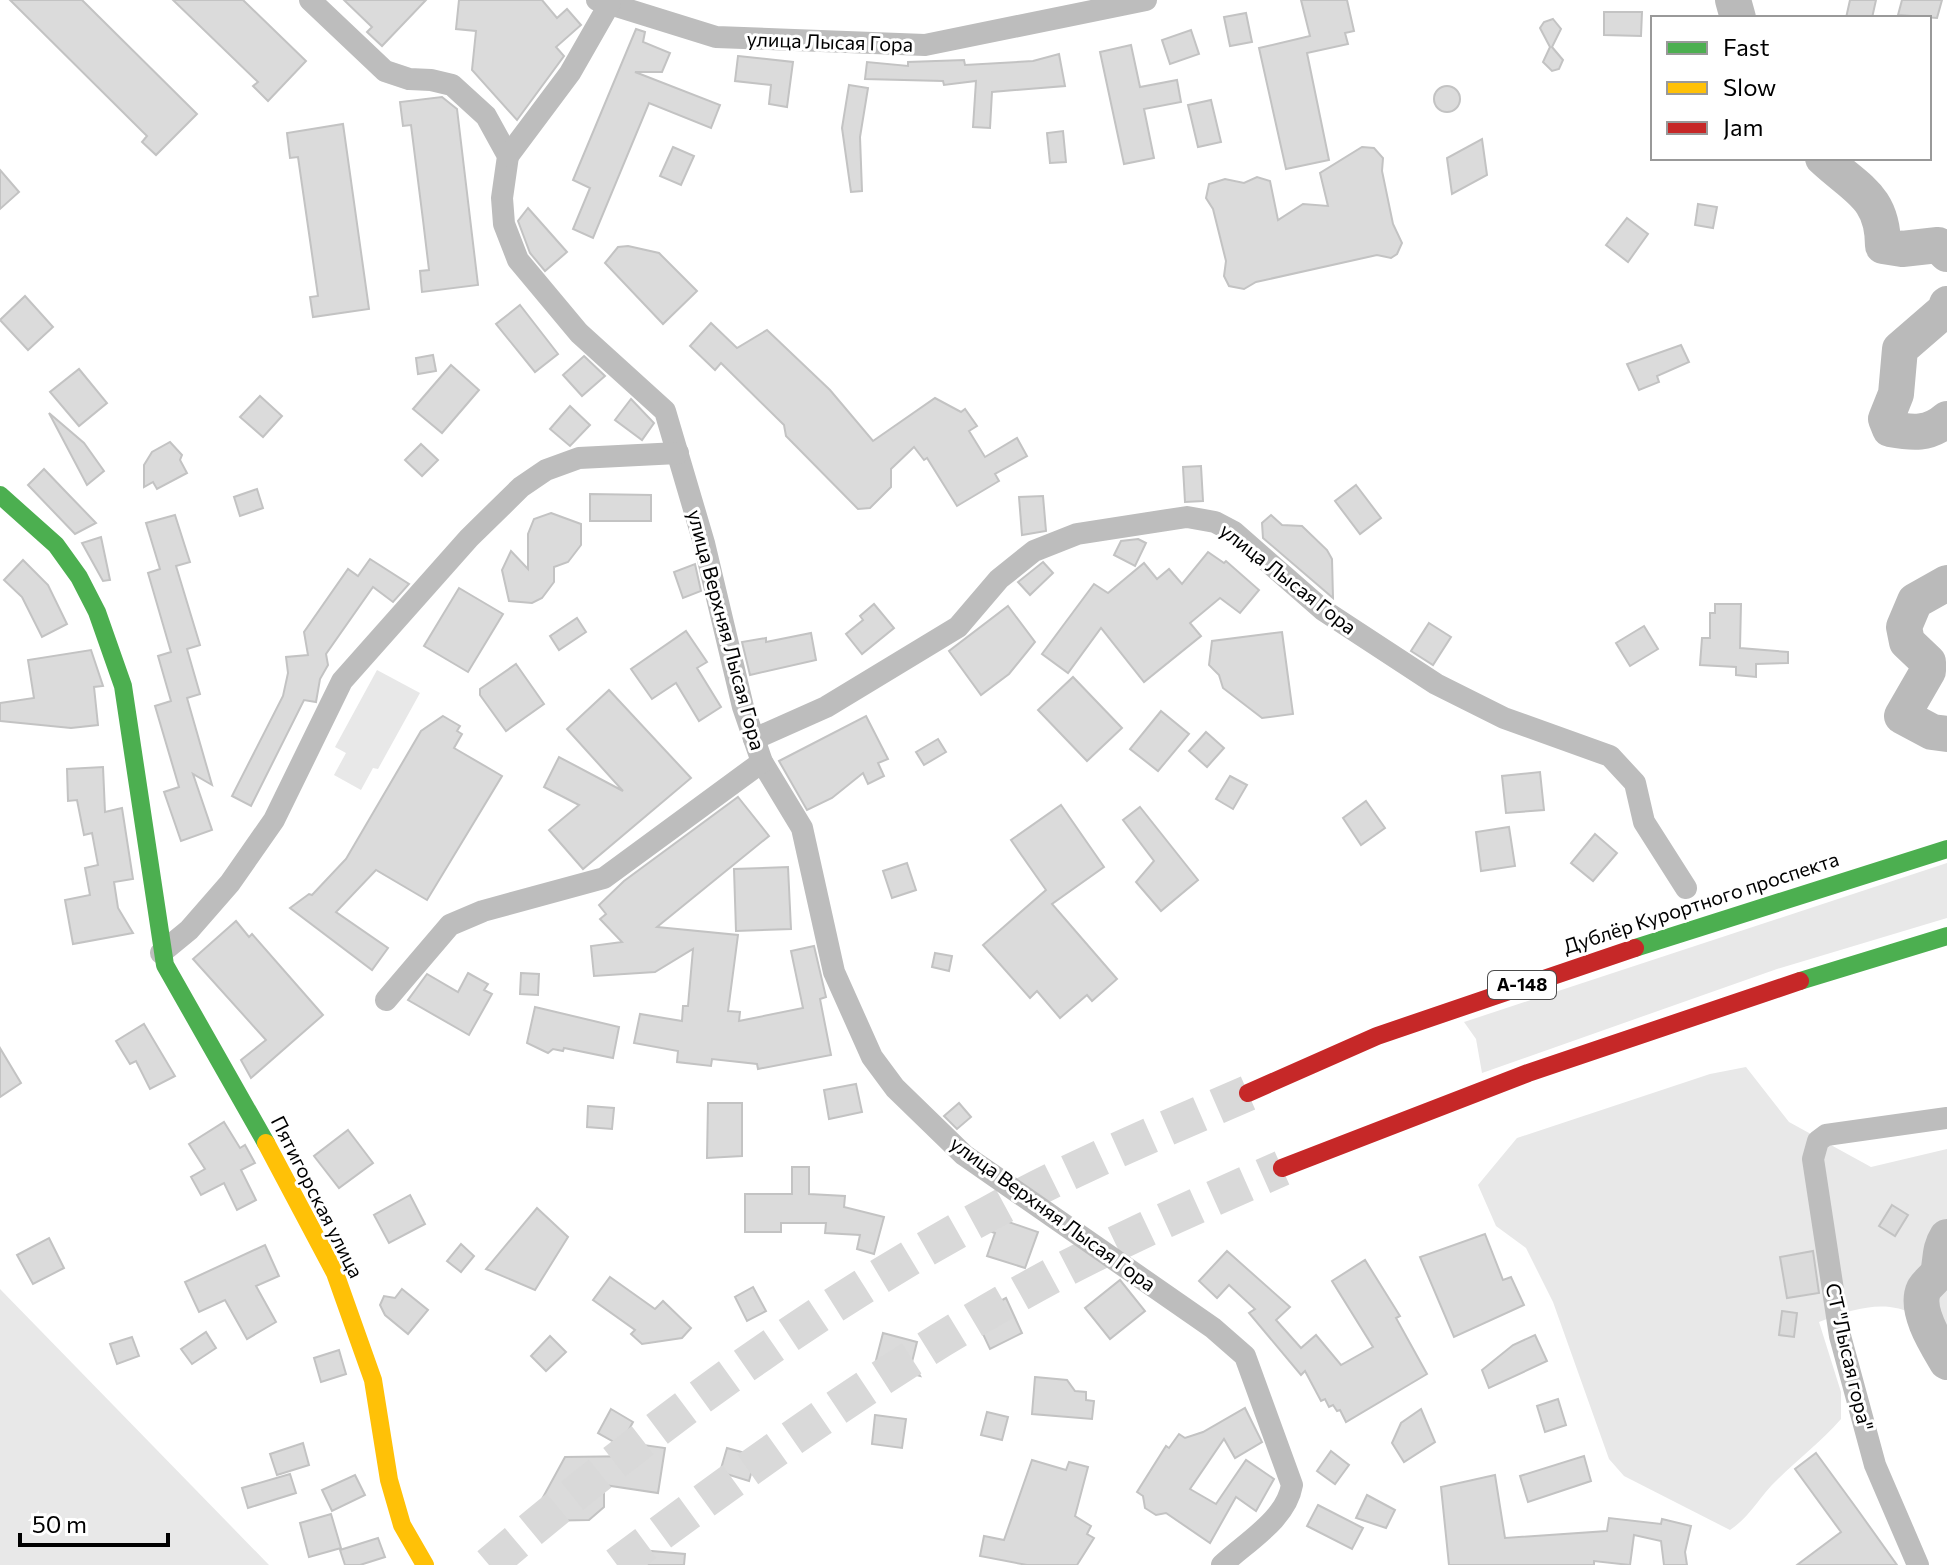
<svg xmlns="http://www.w3.org/2000/svg" width="1947" height="1565" viewBox="0 0 1947 1565" font-family="Commissioner,sans-serif">
  <rect width="100%" height="100%" fill="#fff"/>
  <g fill="#e8e8e8">
    <polygon points="377,670 420,693 378,769 373,768 361,790 334,775 346,753 335,747"/>
    <polygon points="1947,863 1947,918 1777,969 1482,1073 1476,1039 1464,1022"/>
    <path d="M 1746,1067 L 1789,1122 L 1871,1167 L 1947,1149 L 1947,1345 C 1910,1295 1872,1301 1819,1322 L 1841,1392 L 1841,1419 C 1821,1442 1798,1459 1777,1480 C 1759,1497 1751,1516 1730,1530 L 1624,1476 L 1609,1459 L 1553,1302 L 1526,1248 L 1496,1226 L 1478,1185 L 1517,1138 L 1710,1074 Z"/>
    <polygon points="0,1289 269,1565 0,1565"/>
  </g>
  <g fill="none" stroke-linecap="round" stroke-linejoin="round">
    <g stroke="#bababa" stroke-width="36">
      <polyline points="1733,0 1738,18"/>
      <path d="M 1823,158 C 1856,189 1883,196 1883,246 L 1902,249 L 1938,245 L 1947,254"/>
      <path d="M 1947,304 L 1945,310 L 1900,349 L 1896,394 L 1886,419 L 1890,429 C 1912,433 1929,435 1947,419"/>
      <polyline points="1947,583 1915,601 1904,627 1907,642 1928,662 1928,671 1902,716 1932,732 1947,734"/>
      <path d="M 1947,1237 C 1940,1248 1941,1257 1939,1268 C 1937,1278 1929,1281 1924,1289 C 1914,1310 1937,1345 1947,1362"/>
    </g>
  </g>
  <g fill="#dbdbdb" stroke="#c3c3c3" stroke-width="2">
    <polygon points="10,0 82,0 197,114 156,155 142,142 147,136"/>
    <polygon points="173,0 243,0 306,61 268,101 253,86 258,82"/>
    <polygon points="344,0 426,0 382,46 367,32 372,27"/>
    <polygon points="459,0 542,0 557,18 567,9 581,25 556,47 564,56 517,120 472,70 476,31 456,29"/>
    <polygon points="1301,0 1347,0 1354,31 1345,33 1348,44 1307,53 1329,160 1286,169 1259,48 1310,36"/>
    <polygon points="1850,0 1876,0 1872,18 1846,18"/>
    <polygon points="1902,0 1942,0 1937,18 1898,15"/>
    <polygon points="1604,12 1642,12 1641,36 1604,35"/>
    <polygon points="1246,13 1252,42 1230,46 1224,17"/>
    <polygon points="1553,19 1561,29 1552,47 1563,60 1559,69 1552,71 1543,62 1550,47 1540,28 1544,22"/>
    <polygon points="636,29 645,32 643,42 670,53 662,72 635,72 720,105 711,128 649,103 593,238 573,229 590,188 573,180"/>
    <polygon points="1191,30 1199,54 1170,64 1162,40"/>
    <polygon points="1131,45 1140,87 1177,80 1181,102 1144,109 1154,158 1124,164 1100,52"/>
    <polygon points="1059,54 1065,86 992,92 990,128 973,127 976,81 944,85 943,81 865,79 867,62 908,66 908,62 964,60 965,65 1033,61"/>
    <polygon points="738,56 793,62 787,107 769,104 771,85 735,81"/>
    <polygon points="849,85 868,88 860,137 862,191 851,192 842,128"/>
    <circle cx="1447" cy="99" r="13"/>
    <polygon points="442,97 457,109 478,285 422,292 420,271 429,270 423,220 411,125 403,126 400,102"/>
    <polygon points="1211,100 1221,142 1198,147 1188,105"/>
    <polygon points="343,124 369,309 313,317 310,297 318,296 311,247 298,157 290,158 287,133"/>
    <polygon points="1063,131 1066,162 1050,163 1047,133"/>
    <polygon points="1482,139 1487,175 1452,194 1447,158"/>
    <polygon points="673,147 694,156 681,185 660,176"/>
    <polygon points="1362,147 1374,148 1383,158 1382,171 1393,224 1402,243 1397,254 1391,258 1377,255 1256,282 1244,289 1229,286 1224,276 1226,261 1213,209 1206,198 1209,184 1225,179 1244,183 1257,177 1270,181 1278,220 1303,204 1328,206 1320,173"/>
    <polygon points="0,170 19,192 0,209"/>
    <polygon points="1698,204 1717,207 1713,228 1695,225"/>
    <polygon points="528,208 567,252 545,271 530,253 518,221"/>
    <polygon points="1627,218 1648,234 1628,262 1606,245"/>
    <polygon points="628,246 659,253 697,291 663,324 605,263 618,247"/>
    <polygon points="25,296 53,327 28,350 0,320"/>
    <polygon points="520,305 558,354 535,372 496,324"/>
    <polygon points="711,323 737,348 767,330 830,390 873,441 935,398 961,412 965,409 977,426 969,431 985,457 1017,438 1027,456 995,474 999,481 957,506 927,458 924,460 914,447 891,469 891,487 870,508 858,509 786,436 784,425 721,363 715,370 690,346"/>
    <polygon points="1681,345 1689,362 1657,376 1659,382 1639,390 1627,364"/>
    <polygon points="433,355 436,371 418,374 416,358"/>
    <polygon points="584,356 605,376 582,396 563,375"/>
    <polygon points="451,365 479,390 442,433 413,409"/>
    <polygon points="79,369 107,403 79,426 50,392"/>
    <polygon points="260,396 282,416 263,437 240,417"/>
    <polygon points="631,399 654,423 642,440 615,420"/>
    <polygon points="570,406 590,425 570,446 550,429"/>
    <polygon points="49,413 84,443 104,471 87,485"/>
    <polygon points="170,442 182,455 180,460 187,473 157,489 153,482 144,487 144,465 152,452"/>
    <polygon points="421,444 438,460 422,476 405,460"/>
    <polygon points="1201,466 1203,501 1185,502 1183,467"/>
    <polygon points="44,469 66,492 96,523 75,534 28,485"/>
    <polygon points="1356,485 1381,518 1360,534 1335,501"/>
    <polygon points="257,489 263,508 240,516 234,497"/>
    <polygon points="590,494 651,495 651,521 590,521"/>
    <polygon points="1043,496 1046,531 1022,535 1019,497"/>
    <polygon points="551,513 581,524 581,545 568,562 554,567 554,582 542,598 532,603 509,601 502,570 511,551 528,569 528,534 534,519"/>
    <polygon points="175,515 190,562 176,566 200,645 187,649 200,694 187,698 212,785 193,774 212,830 181,841 164,792 179,787 155,706 171,701 158,656 171,652 148,573 160,569 146,523"/>
    <polygon points="1271,515 1282,525 1302,526 1327,550 1332,559 1333,598 1263,538 1262,523"/>
    <polygon points="101,537 110,580 103,581 82,543"/>
    <polygon points="1138,539 1146,543 1135,566 1114,555 1121,541"/>
    <polygon points="1208,552 1224,563 1226,561 1259,590 1240,613 1220,598 1190,623 1201,636 1144,682 1101,628 1068,673 1042,654 1094,584 1108,593 1144,563 1157,579 1169,569 1182,584"/>
    <polygon points="370,559 409,584 393,602 373,587 326,654 328,665 320,679 316,702 304,700 251,806 232,796 283,696 288,673 286,657 308,655 304,632 348,569 358,576"/>
    <polygon points="23,560 48,585 67,624 42,637 22,597 4,580"/>
    <polygon points="1043,562 1053,573 1030,595 1018,582"/>
    <polygon points="695,564 701,591 683,598 674,572"/>
    <polygon points="459,588 503,614 468,672 424,646"/>
    <polygon points="874,604 894,628 862,654 846,634 863,620 860,616"/>
    <polygon points="1715,604 1741,604 1740,648 1788,652 1788,663 1756,664 1756,677 1736,675 1736,667 1700,665 1702,638 1710,638 1710,613 1715,613"/>
    <polygon points="1008,606 1035,642 1009,674 981,695 949,651"/>
    <polygon points="577,618 586,632 559,650 550,636"/>
    <polygon points="1429,623 1451,637 1433,665 1411,651"/>
    <polygon points="1644,626 1658,649 1630,666 1616,643"/>
    <polygon points="686,631 707,662 697,668 721,707 699,721 676,683 652,699 631,669"/>
    <polygon points="1282,632 1293,714 1262,718 1223,688 1219,675 1209,665 1212,641"/>
    <polygon points="811,633 816,660 750,675 742,642 766,638 766,642"/>
    <polygon points="91,650 103,686 94,687 98,725 71,728 0,721 0,703 34,698 28,660"/>
    <polygon points="516,664 544,704 506,731 480,695 480,689"/>
    <polygon points="1073,677 1122,728 1087,761 1038,710"/>
    <polygon points="609,690 691,778 583,869 549,830 579,805 544,787 559,757 623,791 567,729"/>
    <polygon points="1161,711 1189,734 1158,771 1130,749"/>
    <polygon points="443,716 460,726 457,731 462,734 454,748 502,776 427,900 376,870 336,912 388,948 372,970 290,908 309,894 312,895 346,859 421,731"/>
    <polygon points="866,716 888,759 878,763 884,776 868,784 863,773 832,798 807,810 779,761"/>
    <polygon points="1206,732 1224,748 1207,767 1189,751"/>
    <polygon points="938,739 946,752 924,765 916,752"/>
    <polygon points="103,767 105,812 122,808 133,879 114,882 118,908 133,933 73,944 65,900 90,895 85,868 98,865 92,833 84,835 77,800 68,801 67,769"/>
    <polygon points="1540,772 1544,810 1506,813 1502,776"/>
    <polygon points="1230,776 1247,785 1233,809 1216,799"/>
    <polygon points="738,797 769,836 657,927 738,935 728,1011 740,1012 739,1021 803,1008 791,951 814,946 826,997 820,999 831,1055 758,1069 757,1064 712,1059 711,1066 677,1062 678,1051 634,1043 640,1014 682,1021 683,1006 688,1006 693,949 655,972 594,976 591,946 622,942 600,919 606,914 599,905 624,881"/>
    <polygon points="1366,801 1385,828 1361,845 1343,818"/>
    <polygon points="1061,805 1104,867 1052,904 1117,979 1092,1001 1087,995 1060,1018 1037,991 1030,998 983,945 1046,890 1011,840"/>
    <polygon points="1140,807 1198,880 1161,911 1136,882 1154,861 1123,820"/>
    <polygon points="1509,827 1515,866 1481,871 1476,832"/>
    <polygon points="1595,834 1617,853 1593,881 1571,863"/>
    <polygon points="907,863 916,890 892,898 883,871"/>
    <polygon points="788,867 791,929 736,931 734,869"/>
    <polygon points="236,921 249,937 252,934 323,1015 251,1078 241,1060 266,1040 193,959"/>
    <polygon points="935,953 952,956 949,971 932,967"/>
    <polygon points="468,973 488,984 484,990 492,994 469,1035 408,1000 427,974 458,992"/>
    <polygon points="521,973 539,974 538,995 520,994"/>
    <polygon points="535,1007 619,1027 613,1058 564,1048 563,1051 553,1049 548,1053 527,1043"/>
    <polygon points="144,1024 175,1076 150,1089 136,1061 130,1064 116,1041"/>
    <polygon points="0,1048 21,1083 0,1097"/>
    <polygon points="856,1084 862,1112 829,1119 824,1090"/>
    <polygon points="708,1103 742,1103 742,1156 707,1158"/>
    <polygon points="959,1103 971,1117 957,1129 944,1116"/>
    <polygon points="588,1106 614,1108 612,1129 587,1127"/>
    <polygon points="224,1122 240,1148 245,1145 255,1163 241,1170 256,1200 237,1210 224,1183 201,1195 191,1177 205,1169 189,1144"/>
    <polygon points="348,1130 373,1163 339,1188 314,1156"/>
    <polygon points="792,1167 809,1167 809,1194 845,1196 844,1207 884,1217 874,1254 857,1249 860,1235 825,1233 826,1223 781,1223 781,1232 745,1232 745,1194 792,1194"/>
    <polygon points="410,1195 425,1224 389,1243 374,1215"/>
    <polygon points="1892,1205 1908,1215 1895,1236 1879,1226"/>
    <polygon points="537,1208 568,1237 535,1290 486,1269"/>
    <polygon points="994,1217 1038,1232 1025,1268 987,1256 995,1233 989,1231"/>
    <polygon points="1485,1234 1503,1280 1511,1277 1524,1305 1454,1337 1420,1257"/>
    <polygon points="49,1238 64,1268 33,1284 17,1255"/>
    <polygon points="461,1244 474,1256 461,1272 447,1261"/>
    <polygon points="265,1245 279,1276 256,1286 276,1322 247,1339 225,1300 199,1312 185,1282"/>
    <polygon points="1227,1251 1290,1307 1276,1320 1301,1348 1316,1335 1341,1365 1373,1347 1332,1281 1365,1260 1400,1316 1396,1318 1427,1374 1346,1422 1340,1410 1337,1411 1333,1405 1329,1407 1325,1399 1321,1401 1305,1371 1301,1375 1249,1313 1255,1309 1229,1285 1217,1298 1199,1281"/>
    <polygon points="1813,1251 1819,1293 1787,1298 1780,1257"/>
    <polygon points="610,1277 655,1309 663,1301 691,1328 682,1338 642,1344 631,1334 635,1330 593,1300"/>
    <polygon points="1120,1280 1145,1311 1110,1339 1085,1308"/>
    <polygon points="753,1287 766,1311 747,1321 735,1297"/>
    <polygon points="402,1289 428,1310 408,1334 385,1315 380,1305 384,1296 395,1298"/>
    <polygon points="1006,1298 1022,1333 990,1349 974,1315"/>
    <polygon points="1782,1311 1797,1313 1794,1337 1779,1335"/>
    <polygon points="206,1332 216,1348 192,1364 181,1349"/>
    <polygon points="883,1333 917,1342 912,1362 920,1376 875,1364"/>
    <polygon points="1535,1335 1547,1361 1489,1388 1482,1370 1513,1345"/>
    <polygon points="550,1336 566,1352 546,1371 531,1356"/>
    <polygon points="132,1337 139,1356 117,1364 110,1344"/>
    <polygon points="339,1350 346,1374 321,1382 314,1358"/>
    <polygon points="1035,1377 1067,1380 1075,1391 1086,1392 1086,1400 1094,1401 1092,1419 1032,1414"/>
    <polygon points="1558,1399 1566,1425 1545,1432 1537,1406"/>
    <polygon points="1245,1408 1262,1442 1235,1458 1224,1439 1190,1489 1216,1504 1246,1460 1274,1479 1256,1511 1236,1497 1210,1543 1166,1513 1156,1515 1145,1508 1143,1496 1137,1492 1166,1446 1169,1448 1179,1434 1185,1438 1203,1432"/>
    <polygon points="611,1409 633,1422 622,1442 665,1448 658,1493 604,1485 604,1507 589,1520 540,1521 536,1510 565,1457 639,1456 598,1433"/>
    <polygon points="1421,1409 1435,1442 1404,1462 1392,1443 1401,1423"/>
    <polygon points="987,1412 1008,1417 1002,1440 981,1435"/>
    <polygon points="875,1415 906,1419 902,1448 872,1444"/>
    <polygon points="303,1443 309,1465 277,1475 270,1454"/>
    <polygon points="727,1448 756,1456 749,1481 720,1472"/>
    <polygon points="1331,1451 1349,1465 1335,1484 1317,1471"/>
    <polygon points="1816,1453 1857,1509 1897,1565 1797,1565 1841,1532 1795,1469"/>
    <polygon points="1584,1456 1591,1481 1528,1502 1520,1476"/>
    <polygon points="1032,1460 1066,1470 1069,1462 1088,1467 1075,1516 1091,1526 1087,1534 1094,1538 1077,1565 1027,1565 980,1556 984,1536 1004,1540"/>
    <polygon points="290,1474 296,1493 248,1508 242,1488"/>
    <polygon points="355,1475 365,1495 332,1511 322,1490"/>
    <polygon points="1495,1475 1505,1538 1607,1531 1609,1518 1661,1524 1662,1519 1691,1526 1685,1552 1687,1565 1664,1565 1661,1541 1634,1535 1630,1565 1594,1561 1594,1565 1449,1565 1441,1487"/>
    <polygon points="1367,1495 1395,1510 1386,1528 1356,1518"/>
    <polygon points="1318,1505 1363,1528 1352,1549 1307,1526"/>
    <polygon points="331,1514 341,1548 309,1557 300,1523"/>
    <polygon points="378,1538 385,1557 360,1565 345,1565 340,1550"/>
    <polygon points="629,1549 685,1554 684,1565 628,1565"/>
  </g>
  <g fill="none" stroke-linecap="round" stroke-linejoin="round">
    <g stroke="#d9d9d9" stroke-width="36" stroke-dasharray="36 18" stroke-linecap="butt">
      <path d="M 489,1565 C 645,1432 809,1310 990,1213 C 1073,1167 1161,1131 1248,1093"/>
      <path d="M 617,1565 C 752,1465 888,1366 1035,1285 C 1115,1241 1199,1205 1282,1168"/>
    </g>
    <g stroke="#bdbdbd" stroke-width="22">
      <path d="M 310,0 L 385,71 L 409,79 L 431,80 L 452,85 L 486,116 L 508,156 L 502,198 L 504,224 L 518,260 L 579,333 L 665,411 L 704,543 L 743,707 L 762,762 L 802,828 L 834,972 L 872,1057 L 895,1088 L 964,1155 L 1213,1328 L 1245,1356 L 1292,1485 C 1286,1520 1246,1542 1222,1565"/>
      <polyline points="597,0 716,37 925,45 1146,0"/>
      <polyline points="508,156 570,73 610,3"/>
      <polyline points="754,739 826,707 958,627 999,579 1034,551 1077,534 1187,517 1215,522 1234,532 1323,610 1436,684 1504,718 1610,756 1635,783 1644,822 1686,888"/>
      <polyline points="161,953 189,930 230,883 274,820 342,681 469,538 521,487 546,470 579,458 678,453"/>
      <polyline points="386,1000 450,925 483,911 604,878 762,762"/>
      <polyline points="1918,1565 1875,1465 1840,1336 1813,1159 1818,1141 1826,1135 1947,1118"/>
    </g>
    <g stroke="#4caf50" stroke-width="18">
      <polyline points="0,495 56,545 79,577 97,612 123,686 165,965 266,1143"/>
      <polyline points="1635,948 1947,849"/>
      <polyline points="1800,981 1947,936"/>
    </g>
    <polyline stroke="#ffc107" stroke-width="18" points="266,1143 335,1273 373,1380 389,1480 402,1525 425,1565"/>
    <g stroke="#c62828" stroke-width="18">
      <polyline points="1248,1093 1377,1036 1635,948"/>
      <polyline points="1282,1168 1528,1073 1800,981"/>
    </g>
  </g>
  <g text-anchor="middle" stroke-width="6" stroke-linejoin="round" paint-order="stroke">
    <rect fill="#fff" stroke="#4c4c4c" stroke-width="2" x="1488" y="971" width="68" height="28" rx="6"/>
    <g font-size="18" font-weight="bold" fill="#000">
      <text x="1522" y="991">А-148</text>
    </g>
    <g font-size="20" fill="#000" stroke="#fff">
      <text transform="translate(830 42) rotate(2)" y="7">улица Лысая Гора</text>
      <text transform="translate(1288 579) rotate(38)" y="7">улица Лысая Гора</text>
      <text transform="translate(726 630) rotate(75)" y="7">улица Верхняя Лысая Гора</text>
      <text transform="translate(1701 903) rotate(-18)" y="7">Дублёр Курортного проспекта</text>
      <text transform="translate(317 1197) rotate(63)" y="7">Пятигорская улица</text>
      <text transform="translate(1053 1214) rotate(36)" y="7">улица Верхняя Лысая Гора</text>
      <text transform="translate(1849 1357) rotate(77)" y="7">СТ "Лысая гора"</text>
    </g>
  </g>
  <rect x="1651" y="16" width="280" height="144" fill="#ffffff" stroke="#999999" stroke-width="2"/>
  <rect x="1667" y="42" width="40" height="12" fill="#4caf50" stroke="#999999" stroke-width="2"/>
  <text x="1723" y="56" font-size="24" fill="#000000">Fast</text>
  <rect x="1667" y="82" width="40" height="12" fill="#ffc107" stroke="#999999" stroke-width="2"/>
  <text x="1723" y="96" font-size="24" fill="#000000">Slow</text>
  <rect x="1667" y="122" width="40" height="12" fill="#c62828" stroke="#999999" stroke-width="2"/>
  <text x="1723" y="136" font-size="24" fill="#000000">Jam</text>
  <path d="M20 1533v12h148v-12" fill="none" stroke="#000000" stroke-width="4"/>
  <text x="32" y="1533" font-size="24" fill="#000000" stroke="#ffffff" stroke-width="6" paint-order="stroke">50 m</text>
</svg>
